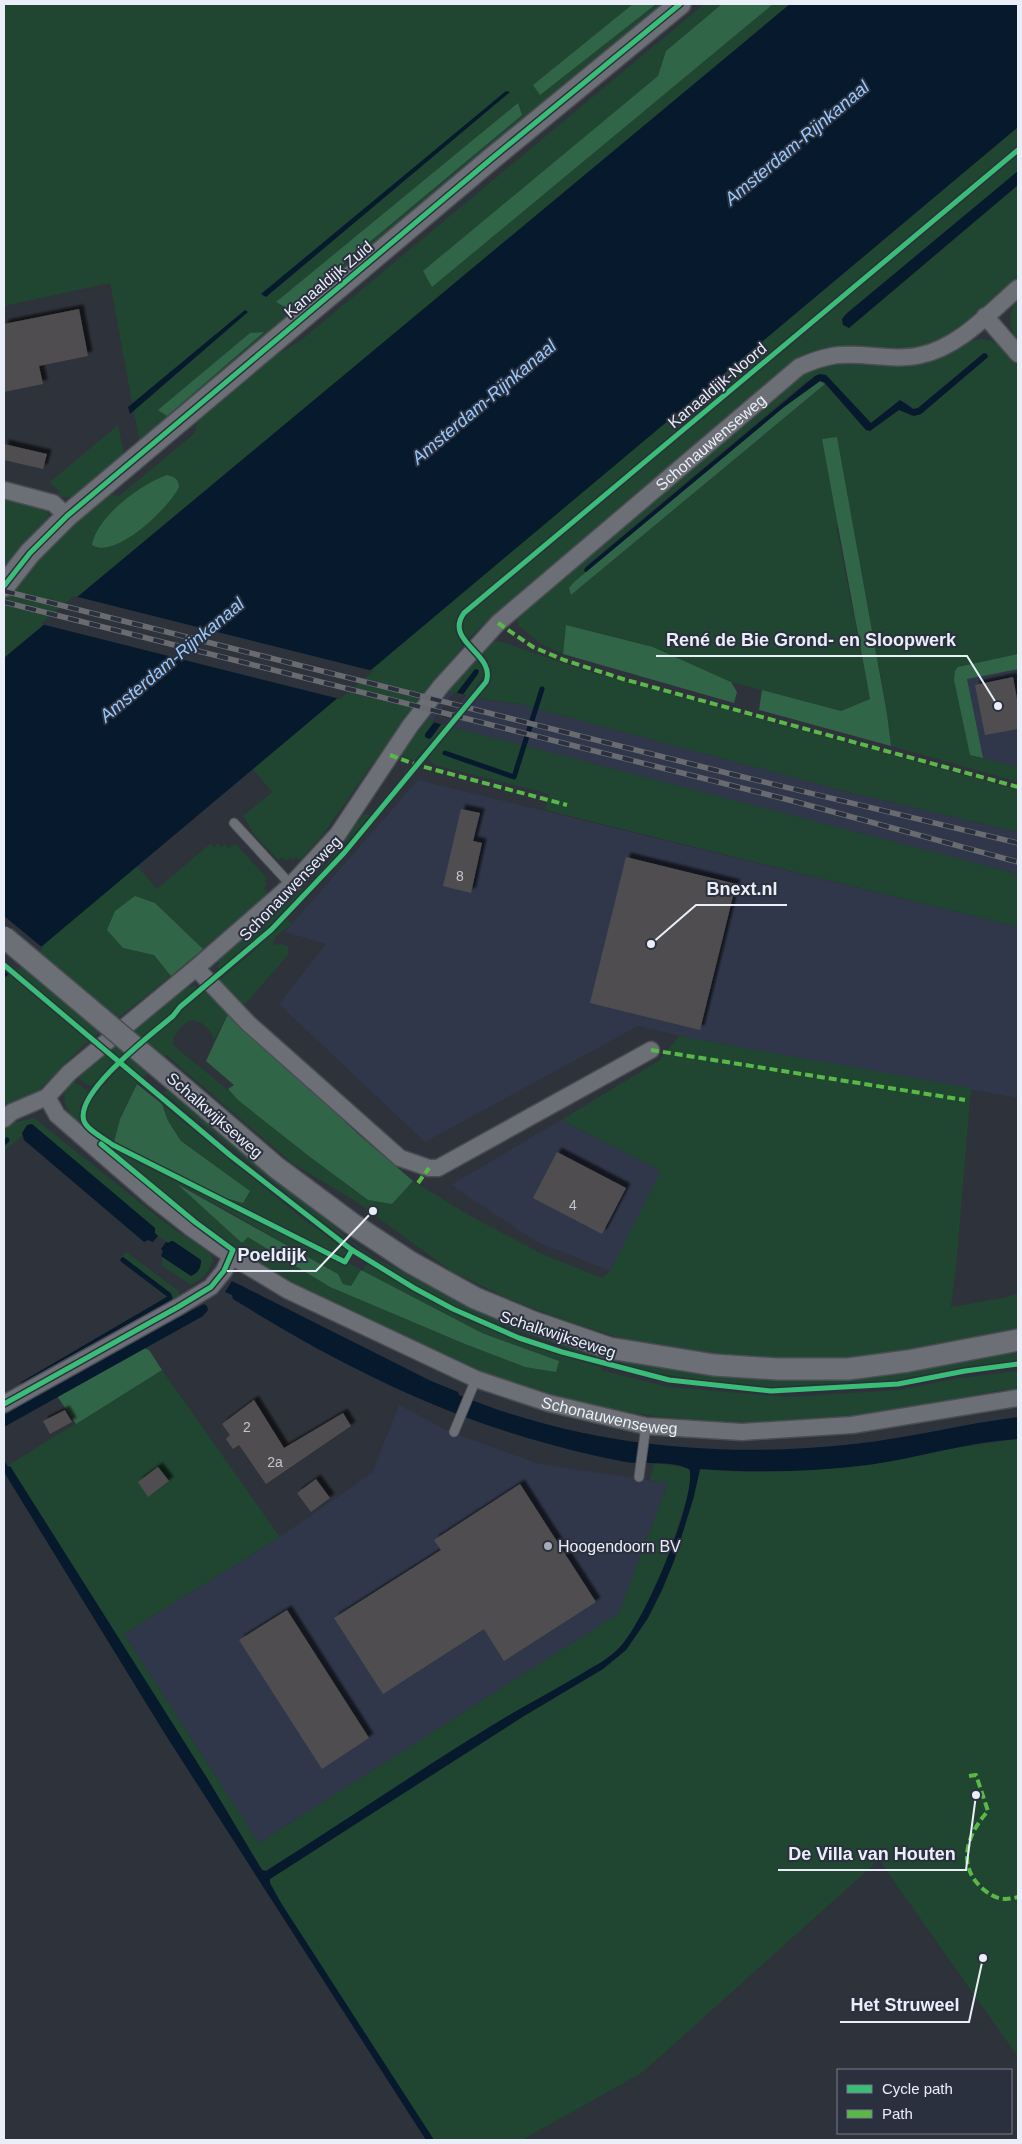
<svg xmlns="http://www.w3.org/2000/svg" width="1022" height="2144" viewBox="0 0 1022 2144" font-family="Helvetica,sans-serif">
  <defs>
    <filter id="shadow"><feDropShadow dx="4.5" dy="-4.5" stdDeviation="1" flood-color="#0009"/></filter>
  </defs>
  <rect width="100%" height="100%" fill="#2e323a"/>
  <g fill="#30374a">
    <polygon points="4,577 486,700 519,704 844,791 1018,832 1018,874 424,720 4,616"/>
    <polygon points="1018,648 1018,774 964,759 948,663"/>
    <polygon points="418,780 1018,927 1018,1098 690,1038 638,1026 425,1142 279,1004 326,944 285,932"/>
    <polygon points="561,1120 662,1171 610,1271 537,1242 451,1185"/>
    <polygon points="399,1405 450,1432 539,1464 668,1483 620,1613 259,1843 124,1634 280,1537 372,1473"/>
  </g>
  <g fill="#204530" fill-rule="evenodd">
    <polygon points="4,4 663,4 473,161 140,445 110,283 4,306"/>
    <polygon points="704,4 790,4 4,658 4,603 23,576 105,494 119,496 195,433 197,418 260,365 300,341"/>
    <path d="M 1018,127 L 1018,146 L 463,610 C 452,622 456,633 463,646 L 405,718 L 322,836 L 300,860 L 296,857 L 293,860 L 290,857 L 286,861 L 282,857 L 278,860 L 251,831 L 252,830 L 243,816 L 272,792 L 252,768 Z"/>
    <path d="M 1018,153 L 1018,171 L 846,314 L 846,327 L 849,328 L 1018,185 L 1018,279 C 993,300 951,343 919,349 C 874,356 844,337 798,359 L 496,613 L 468,639 C 460,631 460,622 467,614 Z"/>
    <path d="M 1018,298 L 1018,341 C 1007,328 1009,312 1018,298 Z"/>
    <path d="M 982,339 C 999,341 1008,353 1018,365 L 1018,654 L 958,667 L 954,674 L 970,755 L 1018,767 L 1018,782 L 891,746 L 887,714 L 837,438 L 837,530 L 870,699 L 841,711 L 731,682 L 653,647 L 566,625 L 563,654 L 541,644 L 518,625 L 517,617 L 806,372 L 824,365 ZM 983,353 L 987,354 L 988,357 L 921,414 L 912,416 L 899,410 L 866,430 L 825,384 L 571,595 L 574,582 L 586,572 L 585,567 L 807,381 L 826,375 L 871,423 L 903,401 L 914,409 L 918,408 Z"/>
    <polygon points="118,425 125,458 79,498 58,497 59,491 50,482"/>
    <path d="M 4,494 C 21,499 46,499 50,519 L 4,571 Z"/>
    <polygon points="499,641 587,671 1018,790 1018,832 844,791 519,704 477,698 491,676 487,660 480,650 488,642"/>
    <polygon points="475,656 480,661 485,674 469,697 446,691"/>
    <polygon points="425,718 446,724 414,761 400,755"/>
    <polygon points="452,727 1018,874 1018,927 545,810 549,794 435,765 426,758"/>
    <path d="M 363,815 L 370,815 C 324,871 276,924 221,971 L 217,966 L 220,963 L 217,959 C 253,930 292,902 323,868 C 338,851 350,833 363,815 Z"/>
    <polygon points="211,843 214,847 218,843 221,847 225,844 228,848 235,843 267,878 264,881 267,885 264,888 269,894 203,949 155,903 123,948 154,955 171,976 84,1045 36,1093 12,1103 4,1110 4,978 137,866 157,889"/>
    <path d="M 286,919 L 292,924 C 286,930 276,934 273,942 L 274,945 L 282,944 L 288,947 L 289,954 L 246,1003 L 237,1006 L 218,981 L 254,951 Z"/>
    <path d="M 187,984 L 190,988 L 194,985 L 197,989 C 183,1001 172,1015 158,1026 C 135,1046 113,1064 93,1086 L 88,1085 L 76,1076 Z"/>
    <path d="M 206,989 L 229,1012 L 214,1040 C 210,1028 203,1021 190,1020 L 179,1029 L 173,1039 L 173,1045 L 310,1157 L 368,1200 L 392,1204 L 413,1181 L 469,1215 L 540,1253 L 602,1278 L 610,1271 L 661,1171 L 561,1120 L 660,1060 L 679,1036 L 971,1088 L 956,1268 L 951,1307 L 1008,1297 L 1018,1293 L 1018,1330 L 941,1346 L 853,1358 L 753,1359 L 662,1347 L 614,1336 L 564,1320 L 507,1298 L 451,1271 L 355,1201 L 292,1163 L 166,1055 L 137,1084 L 120,1118 L 114,1142 L 92,1127 L 86,1120 L 86,1111 L 92,1099 L 118,1068 Z"/>
    <path d="M 72,1080 L 85,1089 L 88,1094 L 80,1106 L 82,1124 L 80,1126 C 68,1112 56,1096 72,1080 Z"/>
    <polygon points="169,1088 295,1192 348,1239 375,1258 433,1287 536,1331 835,1379 875,1377 1001,1354 1018,1354 1018,1362 1003,1362 895,1382 820,1387 768,1387 704,1381 649,1372 580,1355 564,1347 486,1320 454,1306 416,1285 371,1257 310,1213 164,1093"/>
    <polygon points="162,1104 303,1219 348,1251 344,1257 218,1196 243,1203 249,1191 181,1141 168,1121"/>
    <polygon points="34,1118 171,1227 206,1250 212,1256 213,1262 205,1276 191,1285 161,1265 163,1261 161,1259 163,1257 191,1276 202,1262 173,1241 168,1243 158,1236 22,1133 22,1136 4,1151 4,1129 11,1123"/>
    <polygon points="88,1130 122,1154 143,1165 347,1266 349,1263 361,1270 351,1286 343,1284 338,1274 219,1206 177,1184 242,1243 248,1237 330,1287 465,1344 525,1367 559,1361 482,1333 362,1271 367,1264 413,1291 484,1327 560,1355 602,1367 601,1370 669,1387 789,1397 898,1390 959,1378 1018,1371 1018,1390 1004,1390 840,1419 789,1422 719,1422 653,1416 587,1405 492,1376 455,1362 284,1279 238,1254 87,1131"/>
    <polygon points="126,1252 179,1291 180,1300 9,1392 166,1297 120,1260"/>
    <path d="M 162,1370 L 280,1537 L 124,1634 L 259,1843 L 619,1613 L 668,1483 L 650,1480 L 654,1463 L 688,1468 C 696,1480 684,1506 680,1519 C 669,1556 647,1621 619,1648 C 593,1673 544,1696 512,1714 L 266,1871 L 262,1870 L 207,1778 L 10,1466 L 7,1466 Z"/>
    <polygon points="1018,1439 1018,2057 879,1860 643,2072 522,2140 434,2140 281,1903 270,1883 270,1879 524,1716 603,1669 626,1650 648,1618 662,1590 674,1561 694,1496 700,1469 741,1472 790,1471"/>
  </g>
  <g fill="#316548">
    <polygon points="633,4 656,4 540,95 533,85"/>
    <polygon points="722,4 773,4 432,287 423,271 658,76 666,51"/>
    <polygon points="518,103 522,115 289,309 276,302"/>
    <polygon points="264,332 167,416 158,410 250,333"/>
    <polygon points="820,381 825,384 571,595 569,588 574,582 784,407"/>
    <polygon points="837,437 887,714 891,746 759,710 762,690 841,711 870,699 822,439"/>
    <path d="M 167,475 C 175,477 178,479 179,487 C 169,508 115,560 92,545 C 97,516 141,484 167,475 Z"/>
    <polygon points="566,625 653,647 731,682 737,692 734,703 563,654"/>
    <polygon points="1018,654 1018,669 967,679 983,758 970,755 954,680 955,671 958,667"/>
    <polygon points="135,896 155,903 203,949 171,976 154,955 123,948 107,930 115,911"/>
    <polygon points="229,1012 358,1134 413,1181 392,1204 368,1200 310,1157 238,1100 228,1089 234,1085 206,1061"/>
    <polygon points="137,1084 162,1104 168,1121 181,1141 250,1191 243,1203 218,1196 114,1142 120,1119"/>
    <polygon points="177,1184 338,1274 343,1284 351,1286 361,1270 482,1333 559,1361 556,1372 525,1367 465,1344 330,1287 248,1237 242,1243"/>
    <polygon points="144,1348 149,1350 162,1370 76,1424 55,1393"/>
  </g>
  <g fill="#06192d">
    <polygon points="790,4 1018,4 1018,127 4,978 4,658"/>
    <polygon points="506,91 510,92 266,297 261,294"/>
    <polygon points="1018,171 1018,185 849,328 843,325 842,319 846,314"/>
    <polygon points="245,310 248,312 130,414 128,407"/>
    <polygon points="984,353 987,354 988,357 921,414 914,416 899,410 870,431 866,430 824,382 820,381 784,407 586,572 584,571 585,568 815,376 820,374 826,375 871,423 900,400 913,409 918,408"/>
    <polygon points="475,669 479,670 478,674 431,738 429,739 425,737 425,734"/>
    <polygon points="32,1124 155,1228 155,1233 158,1236 153,1242 148,1240 144,1242 24,1140 22,1133 27,1125"/>
    <path d="M 171,1241 L 173,1241 L 201,1260 C 201,1268 199,1272 191,1276 L 161,1256 L 163,1251 L 161,1249 L 166,1242 L 168,1243 Z"/>
    <path d="M 232,1281 L 431,1381 L 458,1392 L 459,1395 C 582,1446 722,1459 854,1444 C 909,1438 963,1424 1018,1417 L 1018,1439 C 967,1442 918,1458 868,1465 C 812,1472 755,1473 700,1469 L 694,1496 L 674,1561 L 662,1590 L 648,1618 L 626,1650 L 603,1669 L 524,1716 L 270,1879 L 270,1883 L 281,1903 L 434,2140 L 426,2140 L 165,1734 L 4,1472 L 4,1460 L 8,1467 L 10,1466 L 207,1778 L 262,1870 L 266,1871 C 348,1819 428,1764 511,1714 C 535,1700 560,1687 583,1673 C 596,1665 610,1658 620,1647 C 645,1620 694,1505 690,1470 C 675,1460 644,1465 626,1462 C 594,1456 562,1448 531,1439 C 425,1408 326,1357 233,1299 L 232,1295 L 225,1292 Z"/>
    <polygon points="204,1304 207,1306 208,1310 203,1316 4,1427 4,1415 103,1357"/>
  </g>
  <g fill="#2e323a">
    <polygon points="74,596 373,671 340,699 41,624"/>
    <polygon points="454,692 466,695 444,725 432,722"/>
    <polygon points="4,916 43,948 10,976 4,971"/>
  </g>
  <g fill="none" stroke-linecap="round" stroke-linejoin="round">
    <g stroke="#06192d" stroke-width="5">
      <polyline points="445,753 514,777 542,689"/>
      <polyline points="4,1143 7,1140"/>
      <polyline points="23,1384 170,1298 169,1295 123,1260"/>
    </g>
  </g>
  <g fill="#4f4e4f" filter="url(#shadow)">
    <polygon points="79,309 88,356 39,366 43,384 4,392 4,324"/>
    <polygon points="4,444 47,454 43,469 4,460"/>
    <polygon points="1013,677 1018,705 1018,729 985,735 975,685"/>
    <polygon points="461,809 480,813 473,841 482,843 471,893 443,886"/>
    <polygon points="626,857 736,884 700,1030 590,1003"/>
    <polygon points="557,1152 626,1188 602,1234 533,1198"/>
    <polygon points="254,1400 284,1448 343,1413 351,1426 266,1484 239,1445 233,1449 226,1439 230,1435 222,1424"/>
    <polygon points="65,1410 72,1422 50,1434 43,1421"/>
    <polygon points="158,1467 169,1481 148,1497 138,1482"/>
    <polygon points="316,1479 330,1498 311,1512 297,1493"/>
    <polygon points="520,1484 596,1602 504,1661 484,1629 383,1694 334,1618 441,1550 434,1540"/>
    <polygon points="287,1610 369,1738 322,1769 239,1640"/>
  </g>
  <g fill="none" stroke-linecap="round" stroke-linejoin="round">
    <g stroke="#4a4d54" stroke-width="11">
      <g id="service">
        <polyline points="234,823 291,885"/>
        <polyline points="454,1432 476,1379"/>
        <polyline points="639,1477 646,1426"/>
      </g>
    </g>
    <g stroke="#4a4d54" stroke-width="19">
      <g id="minor">
        <polyline points="985,316 1018,354"/>
        <polyline points="4,490 53,503 67,516"/>
        <polyline points="196,968 248,1023 400,1158 429,1168 438,1168 651,1050"/>
        <path id="s1" d="M 47,1097 L 57,1115 L 154,1199 L 191,1228 L 231,1256 L 287,1290 L 476,1379 L 548,1403 L 646,1426 L 742,1432 L 852,1425 L 1018,1398"/>
        <path id="s2" d="M 4,1119 L 12,1112 L 47,1097 L 69,1073 L 196,968 L 291,885 L 338,834 L 410,726 L 441,686 L 498,623 L 799,367 C 810,362 820,358 832,356 C 861,351 892,362 921,355 C 959,347 989,313 1018,288"/>
        <polyline points="4,1404 178,1307 211,1287 224,1271 231,1256"/>
      </g>
    </g>
    <g stroke="#4a4d54" stroke-width="24">
      <g id="tertiary">
        <polyline points="4,586 30,553 67,516 490,160 680,4"/>
        <polyline points="174,1080 277,1168 351,1223 410,1262 475,1298 533,1322 609,1348 714,1365 777,1369 848,1369 908,1361 1018,1340"/>
      </g>
    </g>
    <use href="#service" stroke="#6d6f76" stroke-width="9"/>
    <use href="#minor" stroke="#6d6f76" stroke-width="16"/>
    <use href="#tertiary" stroke="#6d6f76" stroke-width="21"/>
    <g stroke="#696b71" stroke-width="5.5">
      <g id="rail">
        <polyline points="4,591 735,775 1018,843"/>
        <polyline points="4,602 793,801 1018,862"/>
      </g>
    </g>
    <use href="#rail" stroke="#2a303e" stroke-width="4" stroke-dasharray="11" stroke-linecap="butt"/>
    <g stroke="#4a4d54" stroke-width="24" stroke-linecap="butt">
      <polyline id="tertiary-bridge" points="4,937 174,1080"/>
    </g>
    <use href="#tertiary-bridge" stroke="#6d6f76" stroke-width="21"/>
    <g stroke="#58b947" stroke-width="4" stroke-dasharray="8 4" stroke-linecap="butt">
      <polyline points="498,623 533,647 564,660 623,679 1018,787"/>
      <polyline points="390,755 417,765 567,805"/>
      <polyline points="651,1050 965,1100"/>
      <polyline points="418,1183 429,1168"/>
      <path d="M 969,1776 L 976,1775 L 988,1811 C 967,1834 956,1866 983,1889 C 995,1899 1003,1901 1018,1897"/>
    </g>
    <g stroke="#2a303e" stroke-width="8">
      <g id="cycleway">
        <polyline points="4,586 30,553 67,516 490,160 680,4"/>
        <polyline points="4,965 231,1156 352,1250 414,1288 453,1309 519,1338 562,1352 669,1380 771,1391 898,1384 965,1371 1018,1364"/>
        <path d="M 352,1250 L 345,1262 L 113,1145 C 105,1139 87,1130 84,1121 C 74,1093 153,1033 173,1016 L 180,1007 L 271,930 L 344,853 L 486,682 C 497,654 443,642 464,613 L 1018,150"/>
        <polyline points="4,1404 178,1307 211,1287 224,1271 233,1250 195,1222 101,1144"/>
      </g>
    </g>
    <use href="#cycleway" stroke="#3abd76" stroke-width="5"/>
  </g>
  <circle fill="#a8acb6" stroke="#2a303e" stroke-width="2" cx="548" cy="1546" r="5"/>
  <g text-anchor="middle" stroke-width="4" stroke-linejoin="round" paint-order="stroke">
    <g font-size="14" fill="#c3c6ce">
      <text x="460" y="881">8</text>
      <text x="573" y="1210">4</text>
      <text x="247" y="1432">2</text>
      <text x="275" y="1467">2a</text>
    </g>
    <g font-size="16" fill="#eaeef8" stroke="#2a303e">
      <text transform="translate(328 279) rotate(-40)" y="6">Kanaaldijk Zuid</text>
      <text transform="translate(717 385) rotate(-40)" y="6">Kanaaldijk-Noord</text>
      <text dy="6" stroke="none"><textPath href="#s2" startOffset="986">Schonauwenseweg</textPath></text>
      <text transform="translate(290 888) rotate(-46)" y="6">Schonauwenseweg</text>
      <text transform="translate(215 1115) rotate(41)" y="6">Schalkwijkseweg</text>
      <text transform="translate(558 1334) rotate(18)" y="6">Schalkwijkseweg</text>
      <text dy="6" stroke="none"><textPath href="#s1" startOffset="658">Schonauwenseweg</textPath></text>
    </g>
    <g font-size="16" fill="#eaeef8" stroke="#2a303e" text-anchor="start">
      <text x="558" y="1552">Hoogendoorn BV</text>
    </g>
    <g font-size="18" font-style="italic" fill="#97c9fe" stroke="#2a303e">
      <text transform="translate(797 143) rotate(-40)" y="6">Amsterdam-Rijnkanaal</text>
      <text transform="translate(484 402) rotate(-40)" y="6">Amsterdam-Rijnkanaal</text>
      <text transform="translate(172 660) rotate(-40)" y="6">Amsterdam-Rijnkanaal</text>
    </g>
  </g>
  <path fill="none" stroke="#eaeef8" stroke-width="2" d="M998 706L967 656H656M651 944L696 905H787M373 1211L316 1271H227M976 1795L966 1870H778M983 1958L969 2022H840"/>
  <g fill="#eaeef8" stroke="#2a303e" stroke-width="2">
    <circle cx="998" cy="706" r="5"/>
    <circle cx="651" cy="944" r="5"/>
    <circle cx="373" cy="1211" r="5"/>
    <circle cx="976" cy="1795" r="5"/>
    <circle cx="983" cy="1958" r="5"/>
  </g>
  <g font-size="18" text-anchor="middle" font-weight="bold" fill="#eaeef8" stroke="#2a303e" stroke-width="4" stroke-linejoin="round" paint-order="stroke">
    <text x="811" y="646">René de Bie Grond- en Sloopwerk</text>
    <text x="742" y="895">Bnext.nl</text>
    <text x="272" y="1261">Poeldijk</text>
    <text x="872" y="1860">De Villa van Houten</text>
    <text x="905" y="2011">Het Struweel</text>
  </g>
  <rect width="1022" height="2144" fill="none" stroke="#eaeef8" stroke-width="10"/>
  <rect x="837" y="2069" width="175" height="65" fill="#2a303e" stroke="#777c88"/>
  <rect x="847" y="2085" width="25" height="8" fill="#3abd76" stroke="#777c88"/>
  <text x="882" y="2094" font-size="15" fill="#eaeef8">Cycle path</text>
  <rect x="847" y="2110" width="25" height="8" fill="#58b947" stroke="#777c88"/>
  <text x="882" y="2119" font-size="15" fill="#eaeef8">Path</text>
</svg>
